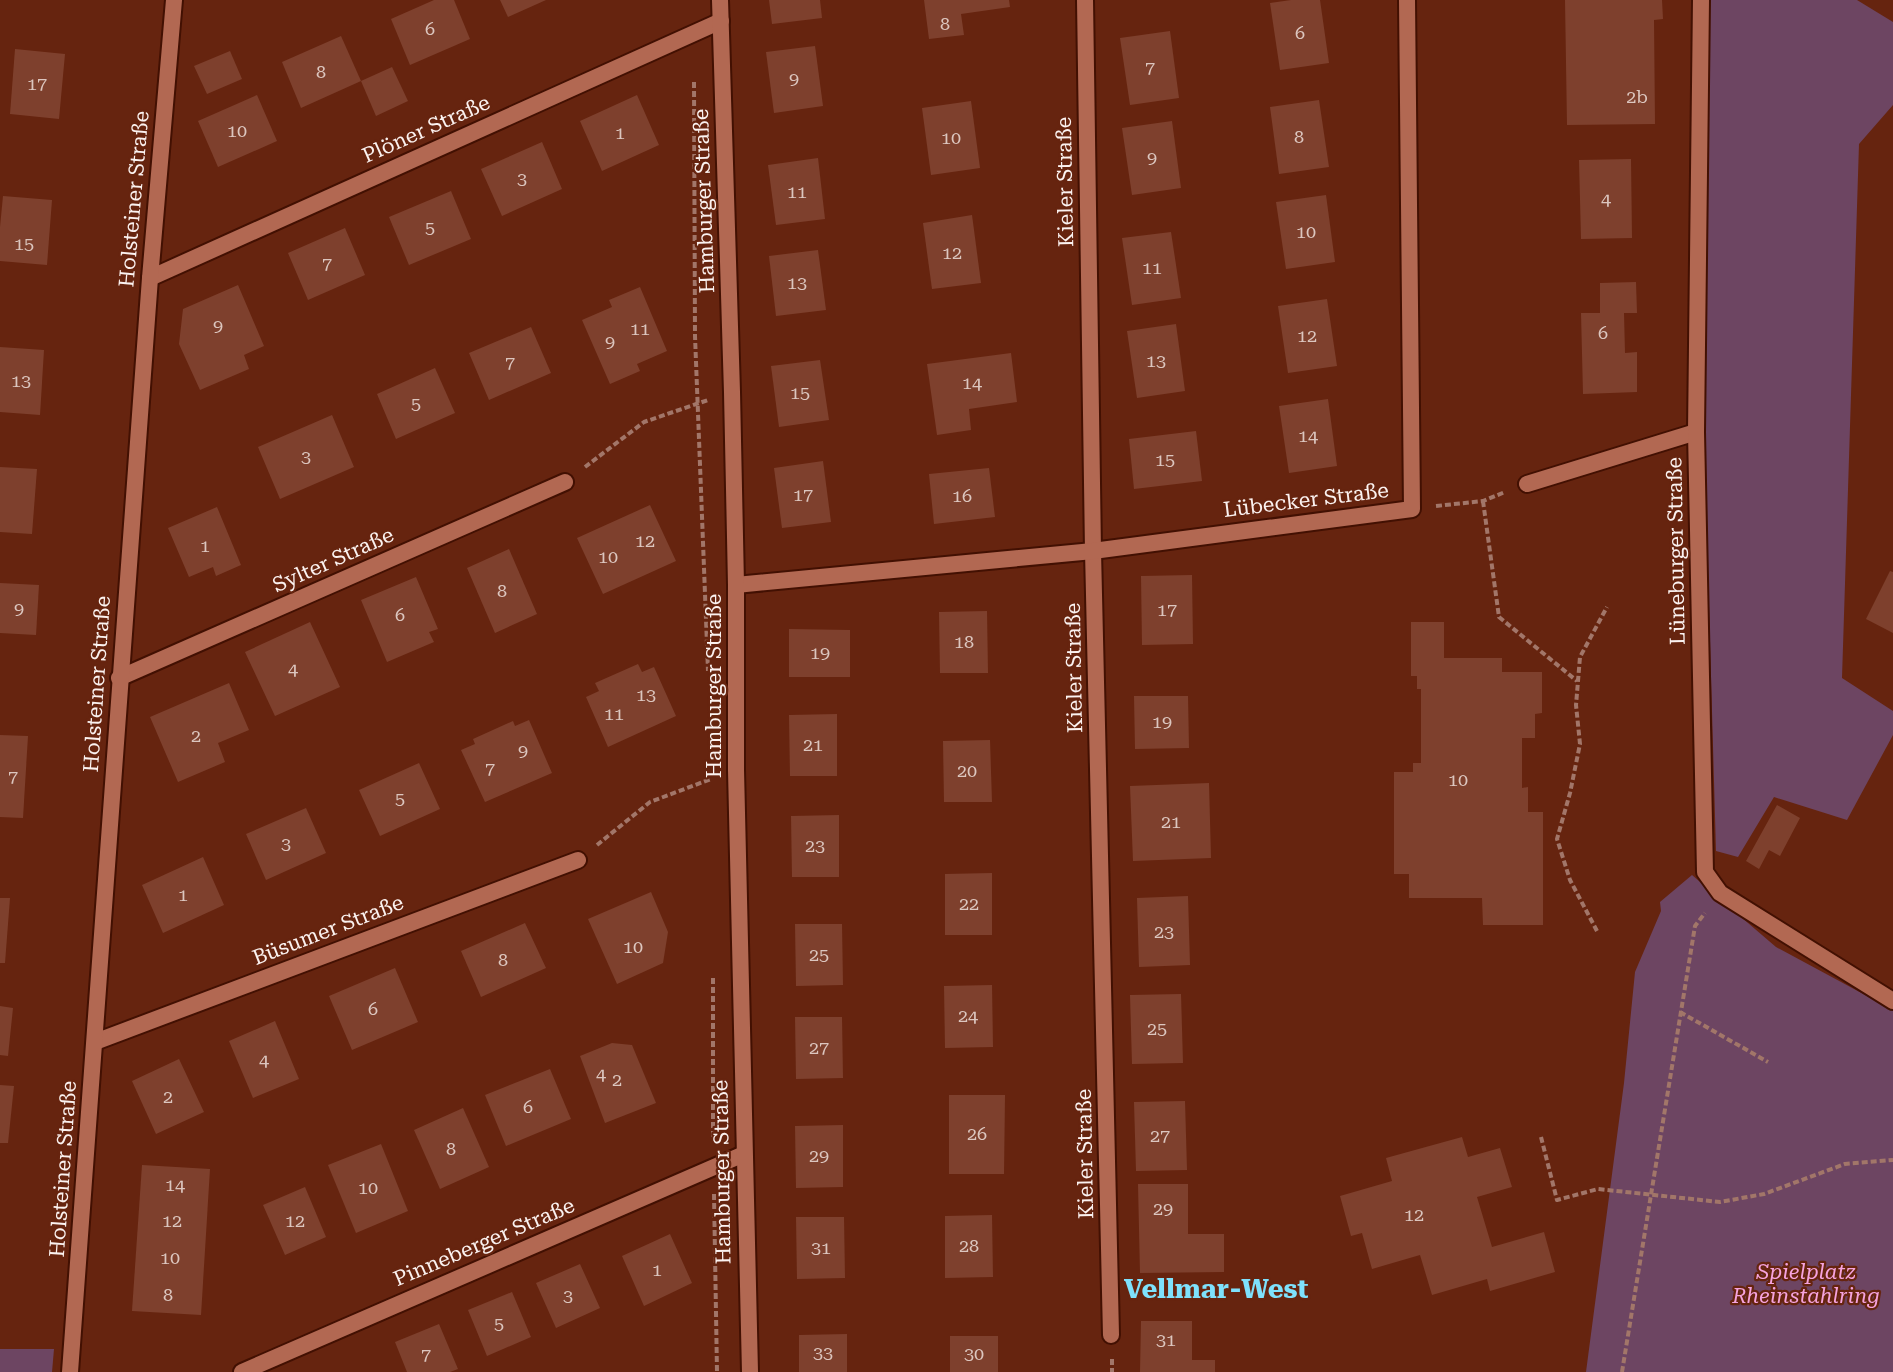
<svg xmlns="http://www.w3.org/2000/svg" width="1893" height="1372" viewBox="0 0 1893 1372" font-family="'Roboto Serif',serif">
  <rect width="100%" height="100%" fill="#66240f"/>
  <g fill="#6d4562">
    <polygon points="1710,0 1857,0 1893,22 1893,105 1859,144 1842,678 1893,711 1893,735 1847,820 1774,797 1738,857 1716,851 1704,432"/>
    <polygon points="1692,875 1776,947 1893,1010 1893,1372 1586,1372 1624,1083 1635,972 1661,911 1660,902"/>
    <polygon points="0,1349 54,1349 52,1372 0,1372"/>
  </g>
  <g fill="#7e402d">
    <polygon points="434,0 454,0 470,39 410,65 391,19"/>
    <polygon points="500,0 546,0 508,17"/>
    <polygon points="769,0 820,0 822,18 772,24"/>
    <polygon points="924,0 1009,0 1010,7 961,14 964,35 929,39"/>
    <polygon points="1291,0 1320,0 1329,63 1280,70 1270,3"/>
    <polygon points="1565,0 1662,0 1663,19 1654,20 1655,124 1567,125"/>
    <polygon points="1170,31 1179,98 1130,105 1120,38"/>
    <polygon points="341,36 361,81 301,108 282,62"/>
    <polygon points="815,46 823,106 774,113 766,52"/>
    <polygon points="15,49 65,54 59,119 10,114"/>
    <polygon points="230,51 242,79 207,94 194,66"/>
    <polygon points="392,67 408,101 376,116 361,81"/>
    <polygon points="257,95 277,141 218,167 198,121"/>
    <polygon points="637,95 659,145 602,171 580,121"/>
    <polygon points="1319,100 1329,167 1279,174 1270,107"/>
    <polygon points="971,101 980,168 931,175 922,108"/>
    <polygon points="1172,121 1181,188 1132,195 1122,128"/>
    <polygon points="542,142 562,189 502,216 481,169"/>
    <polygon points="818,158 825,219 776,225 768,165"/>
    <polygon points="1631,159 1632,238 1581,239 1579,160"/>
    <polygon points="451,191 471,239 409,265 389,217"/>
    <polygon points="1326,195 1335,262 1286,269 1276,202"/>
    <polygon points="3,196 52,200 47,265 0,261 0,227"/>
    <polygon points="972,215 981,283 932,289 923,223"/>
    <polygon points="345,228 365,275 308,300 288,253"/>
    <polygon points="1171,232 1181,298 1132,305 1122,238"/>
    <polygon points="818,250 826,310 776,316 769,256"/>
    <polygon points="1636,282 1637,313 1624,313 1625,353 1637,352 1637,392 1583,394 1581,313 1600,313 1600,283"/>
    <polygon points="238,285 264,346 244,355 249,369 200,390 179,344 183,309"/>
    <polygon points="640,287 667,351 637,364 640,371 610,384 582,320 612,307 609,300"/>
    <polygon points="1327,299 1337,366 1288,373 1278,306"/>
    <polygon points="1176,324 1185,391 1137,398 1127,331"/>
    <polygon points="531,327 551,373 489,400 469,353"/>
    <polygon points="0,347 44,350 40,415 0,412"/>
    <polygon points="1011,353 1017,402 969,409 971,430 937,435 927,364"/>
    <polygon points="820,360 829,420 779,427 771,366"/>
    <polygon points="435,368 455,413 396,439 377,394"/>
    <polygon points="1328,399 1337,466 1289,473 1279,406"/>
    <polygon points="332,415 354,467 280,499 258,447"/>
    <polygon points="1196,431 1202,481 1134,489 1129,439"/>
    <polygon points="823,461 831,522 782,528 774,468"/>
    <polygon points="0,467 37,469 32,534 0,532"/>
    <polygon points="989,468 995,517 934,524 929,474"/>
    <polygon points="650,505 676,561 603,594 577,538"/>
    <polygon points="217,507 241,565 216,576 213,567 189,577 168,528"/>
    <polygon points="509,549 537,614 495,633 467,568"/>
    <polygon points="1890,571 1893,572 1893,633 1866,619"/>
    <polygon points="1192,575 1193,644 1142,645 1141,576"/>
    <polygon points="416,577 438,629 429,632 434,642 387,662 361,600"/>
    <polygon points="0,583 39,585 36,635 0,633"/>
    <polygon points="987,611 988,673 940,673 939,612"/>
    <polygon points="310,622 340,687 275,716 245,652"/>
    <polygon points="1411,622 1444,622 1444,658 1502,658 1502,672 1542,672 1542,713 1535,714 1535,738 1522,738 1522,788 1528,787 1528,812 1543,812 1543,925 1483,925 1482,898 1409,898 1409,874 1394,874 1394,772 1413,772 1413,763 1421,763 1421,689 1417,689 1417,676 1411,676"/>
    <polygon points="789,629 850,630 850,677 789,677"/>
    <polygon points="638,664 642,672 654,667 676,716 608,747 586,697 599,691 595,683"/>
    <polygon points="229,683 249,730 218,743 225,762 178,782 150,717"/>
    <polygon points="1134,696 1188,696 1189,748 1135,749"/>
    <polygon points="837,714 837,776 790,776 789,715"/>
    <polygon points="529,720 552,773 485,802 461,750 475,744 473,739 513,721 515,726"/>
    <polygon points="0,735 28,736 23,818 0,817"/>
    <polygon points="990,740 992,802 944,802 943,741"/>
    <polygon points="419,763 440,809 380,836 359,790"/>
    <polygon points="1209,783 1211,858 1133,861 1130,786"/>
    <polygon points="1777,805 1800,818 1780,856 1769,850 1759,869 1746,861"/>
    <polygon points="306,808 326,853 266,880 246,834"/>
    <polygon points="839,815 839,877 792,877 791,816"/>
    <polygon points="203,857 224,905 163,933 142,885"/>
    <polygon points="992,873 992,935 945,935 945,874"/>
    <polygon points="651,892 668,932 663,963 617,984 588,919"/>
    <polygon points="1188,896 1190,965 1139,967 1137,898"/>
    <polygon points="0,898 10,898 5,963 0,963"/>
    <polygon points="525,923 546,968 481,997 461,951"/>
    <polygon points="795,924 842,924 843,985 796,986"/>
    <polygon points="395,968 418,1022 352,1050 329,996"/>
    <polygon points="992,985 993,1047 945,1048 944,986"/>
    <polygon points="1181,994 1183,1063 1132,1064 1130,995"/>
    <polygon points="0,1006 13,1008 8,1056 0,1055"/>
    <polygon points="795,1017 842,1017 843,1078 796,1079"/>
    <polygon points="275,1021 299,1079 253,1098 229,1041"/>
    <polygon points="612,1043 632,1045 656,1103 605,1123 580,1056"/>
    <polygon points="179,1059 204,1112 156,1134 132,1081"/>
    <polygon points="550,1069 571,1119 506,1146 485,1095"/>
    <polygon points="0,1085 14,1086 8,1143 0,1143"/>
    <polygon points="949,1095 1005,1095 1004,1174 949,1174"/>
    <polygon points="1185,1101 1187,1170 1136,1171 1134,1102"/>
    <polygon points="463,1108 489,1167 440,1189 414,1130"/>
    <polygon points="843,1125 843,1187 796,1188 795,1126"/>
    <polygon points="1462,1137 1468,1157 1500,1148 1512,1187 1477,1197 1492,1247 1544,1232 1555,1272 1490,1291 1487,1279 1432,1295 1420,1255 1372,1269 1362,1233 1351,1236 1340,1196 1392,1181 1386,1158"/>
    <polygon points="381,1144 408,1211 356,1233 328,1165"/>
    <polygon points="142,1165 210,1169 201,1315 132,1311"/>
    <polygon points="1138,1184 1188,1184 1188,1234 1224,1234 1224,1272 1140,1273"/>
    <polygon points="305,1187 326,1237 285,1255 263,1205"/>
    <polygon points="992,1215 993,1277 945,1278 945,1216"/>
    <polygon points="796,1217 844,1217 845,1278 797,1279"/>
    <polygon points="670,1234 692,1283 644,1306 622,1256"/>
    <polygon points="580,1264 600,1308 556,1328 536,1283"/>
    <polygon points="512,1292 531,1337 487,1356 468,1310"/>
    <polygon points="1141,1321 1192,1321 1192,1360 1215,1360 1215,1372 1140,1372"/>
    <polygon points="439,1324 458,1369 450,1372 407,1372 395,1342"/>
    <polygon points="847,1334 847,1372 799,1372 799,1335"/>
    <rect x="950" y="1336" width="48" height="36"/>
  </g>
  <g fill="none" stroke-linecap="round" stroke-linejoin="round">
    <g stroke="#421002" stroke-width="20">
      <polyline id="service" points="1527,484 1696,432"/>
    </g>
    <g stroke="#421002" stroke-width="20">
      <g id="minor">
        <polyline points="1085,0 1093,551 1111,1335"/>
        <polyline points="1701,0 1696,432 1705,872 1720,893 1893,1001"/>
        <polyline points="150,278 721,21"/>
        <polyline points="736,585 1093,551 1412,509 1407,0"/>
        <polyline points="119,678 565,482"/>
        <polyline points="95,1042 578,860"/>
        <polyline points="70,1372 150,278 174,0"/>
        <polyline points="242,1372 744,1154"/>
      </g>
    </g>
    <g stroke="#421002" stroke-width="20">
      <polyline id="tertiary" points="720,0 732,392 736,585 736,770 750,1372"/>
    </g>
    <g stroke="#a27669" stroke-width="4" stroke-dasharray="6 3" stroke-linecap="butt">
      <polyline points="694,82 695,336 708,671"/>
      <polyline points="585,467 644,422 708,400"/>
      <polyline points="1483,501 1499,617 1577,681"/>
      <polyline points="1436,506 1483,501 1505,492"/>
      <polyline points="597,845 650,802 711,779"/>
      <polyline points="1597,931 1570,880 1557,839 1570,793 1580,744 1576,705 1580,657 1607,607"/>
      <polyline points="713,978 713,1139"/>
      <polyline points="1680,1012 1768,1062"/>
      <polyline points="1541,1137 1557,1200 1598,1189 1720,1202 1764,1194 1845,1164 1893,1160"/>
      <polyline points="714,1194 717,1372"/>
      <polyline points="1112,1359 1112,1372"/>
      <polyline points="1622,1372 1695,926 1705,913"/>
    </g>
    <use href="#service" stroke="#b26852" stroke-width="16"/>
    <use href="#minor" stroke="#b26852" stroke-width="16"/>
    <use href="#tertiary" stroke="#b26852" stroke-width="16"/>
  </g>
  <g text-anchor="middle" stroke-width="4.5" stroke-linejoin="round" paint-order="stroke">
    <g font-size="18" fill="#dcc6bf">
      <text x="945" y="30">8</text>
      <text x="430" y="35">6</text>
      <text x="1300" y="39">6</text>
      <text x="1150" y="74">7</text>
      <text x="321" y="78">8</text>
      <text x="794" y="85">9</text>
      <text x="37" y="90">17</text>
      <text x="1637" y="103">2b</text>
      <text x="237" y="137">10</text>
      <text x="620" y="139">1</text>
      <text x="1299" y="143">8</text>
      <text x="951" y="144">10</text>
      <text x="1152" y="164">9</text>
      <text x="522" y="185">3</text>
      <text x="797" y="198">11</text>
      <text x="1606" y="205">4</text>
      <text x="430" y="234">5</text>
      <text x="1306" y="238">10</text>
      <text x="24" y="250">15</text>
      <text x="952" y="259">12</text>
      <text x="327" y="270">7</text>
      <text x="1152" y="274">11</text>
      <text x="797" y="289">13</text>
      <text x="218" y="332">9</text>
      <text x="640" y="335">11</text>
      <text x="1603" y="339">6</text>
      <text x="1307" y="342">12</text>
      <text x="610" y="348">9</text>
      <text x="1156" y="367">13</text>
      <text x="510" y="369">7</text>
      <text x="21" y="387">13</text>
      <text x="972" y="389">14</text>
      <text x="800" y="399">15</text>
      <text x="416" y="410">5</text>
      <text x="1308" y="442">14</text>
      <text x="306" y="463">3</text>
      <text x="1165" y="466">15</text>
      <text x="803" y="501">17</text>
      <text x="962" y="502">16</text>
      <text x="645" y="547">12</text>
      <text x="205" y="552">1</text>
      <text x="608" y="563">10</text>
      <text x="502" y="597">8</text>
      <text x="19" y="615">9</text>
      <text x="1167" y="616">17</text>
      <text x="400" y="621">6</text>
      <text x="964" y="648">18</text>
      <text x="820" y="659">19</text>
      <text x="293" y="675">4</text>
      <text x="646" y="701">13</text>
      <text x="614" y="720">11</text>
      <text x="1162" y="728">19</text>
      <text x="196" y="742">2</text>
      <text x="813" y="751">21</text>
      <text x="523" y="757">9</text>
      <text x="490" y="775">7</text>
      <text x="967" y="777">20</text>
      <text x="13" y="783">7</text>
      <text x="1458" y="786">10</text>
      <text x="400" y="805">5</text>
      <text x="1171" y="828">21</text>
      <text x="286" y="850">3</text>
      <text x="815" y="852">23</text>
      <text x="183" y="901">1</text>
      <text x="969" y="910">22</text>
      <text x="1164" y="938">23</text>
      <text x="633" y="953">10</text>
      <text x="819" y="961">25</text>
      <text x="503" y="966">8</text>
      <text x="373" y="1015">6</text>
      <text x="968" y="1022">24</text>
      <text x="1157" y="1035">25</text>
      <text x="819" y="1054">27</text>
      <text x="264" y="1066">4</text>
      <text x="601" y="1080">4</text>
      <text x="617" y="1086">2</text>
      <text x="168" y="1103">2</text>
      <text x="528" y="1113">6</text>
      <text x="977" y="1140">26</text>
      <text x="1160" y="1142">27</text>
      <text x="451" y="1155">8</text>
      <text x="819" y="1162">29</text>
      <text x="175" y="1191">14</text>
      <text x="368" y="1194">10</text>
      <text x="1163" y="1215">29</text>
      <text x="1414" y="1221">12</text>
      <text x="172" y="1227">12</text>
      <text x="295" y="1227">12</text>
      <text x="969" y="1252">28</text>
      <text x="821" y="1254">31</text>
      <text x="170" y="1264">10</text>
      <text x="657" y="1276">1</text>
      <text x="168" y="1301">8</text>
      <text x="568" y="1302">3</text>
      <text x="499" y="1330">5</text>
      <text x="1166" y="1346">31</text>
      <text x="823" y="1359">33</text>
      <text x="974" y="1360">30</text>
      <text x="426" y="1361">7</text>
    </g>
    <g font-size="21" fill="#fbf2f0" stroke="#66240f">
      <text transform="translate(426 129) rotate(-24)" y="7">Plöner Straße</text>
      <text transform="translate(1065 182) rotate(-91)" y="7">Kieler Straße</text>
      <text transform="translate(134 199) rotate(-85)" y="7">Holsteiner Straße</text>
      <text transform="translate(704 201) rotate(-92)" y="7">Hamburger Straße</text>
      <text transform="translate(1306 500) rotate(-7)" y="7">Lübecker Straße</text>
      <text transform="translate(1676 551) rotate(-91)" y="7">Lüneburger Straße</text>
      <text transform="translate(333 560) rotate(-24)" y="7">Sylter Straße</text>
      <text transform="translate(1074 668) rotate(-91)" y="7">Kieler Straße</text>
      <text transform="translate(97 684) rotate(-86)" y="7">Holsteiner Straße</text>
      <text transform="translate(714 686) rotate(-90)" y="7">Hamburger Straße</text>
      <text transform="translate(328 930) rotate(-21)" y="7">Büsumer Straße</text>
      <text transform="translate(1085 1154) rotate(-91)" y="7">Kieler Straße</text>
      <text transform="translate(63 1169) rotate(-86)" y="7">Holsteiner Straße</text>
      <text transform="translate(722 1172) rotate(-91)" y="7">Hamburger Straße</text>
      <text transform="translate(484 1242) rotate(-23)" y="7">Pinneberger Straße</text>
    </g>
    <g font-size="21" font-style="italic" fill="#f5a3de" stroke="#66240f">
      <text x="1806" y="1279">Spielplatz<tspan x="1806" dy="24">Rheinstahlring</tspan></text>
    </g>
    <g font-size="27" font-weight="bold" fill="#7ee1fc" stroke="#66240f">
      <text x="1216" y="1298">Vellmar-West</text>
    </g>
  </g>
</svg>
